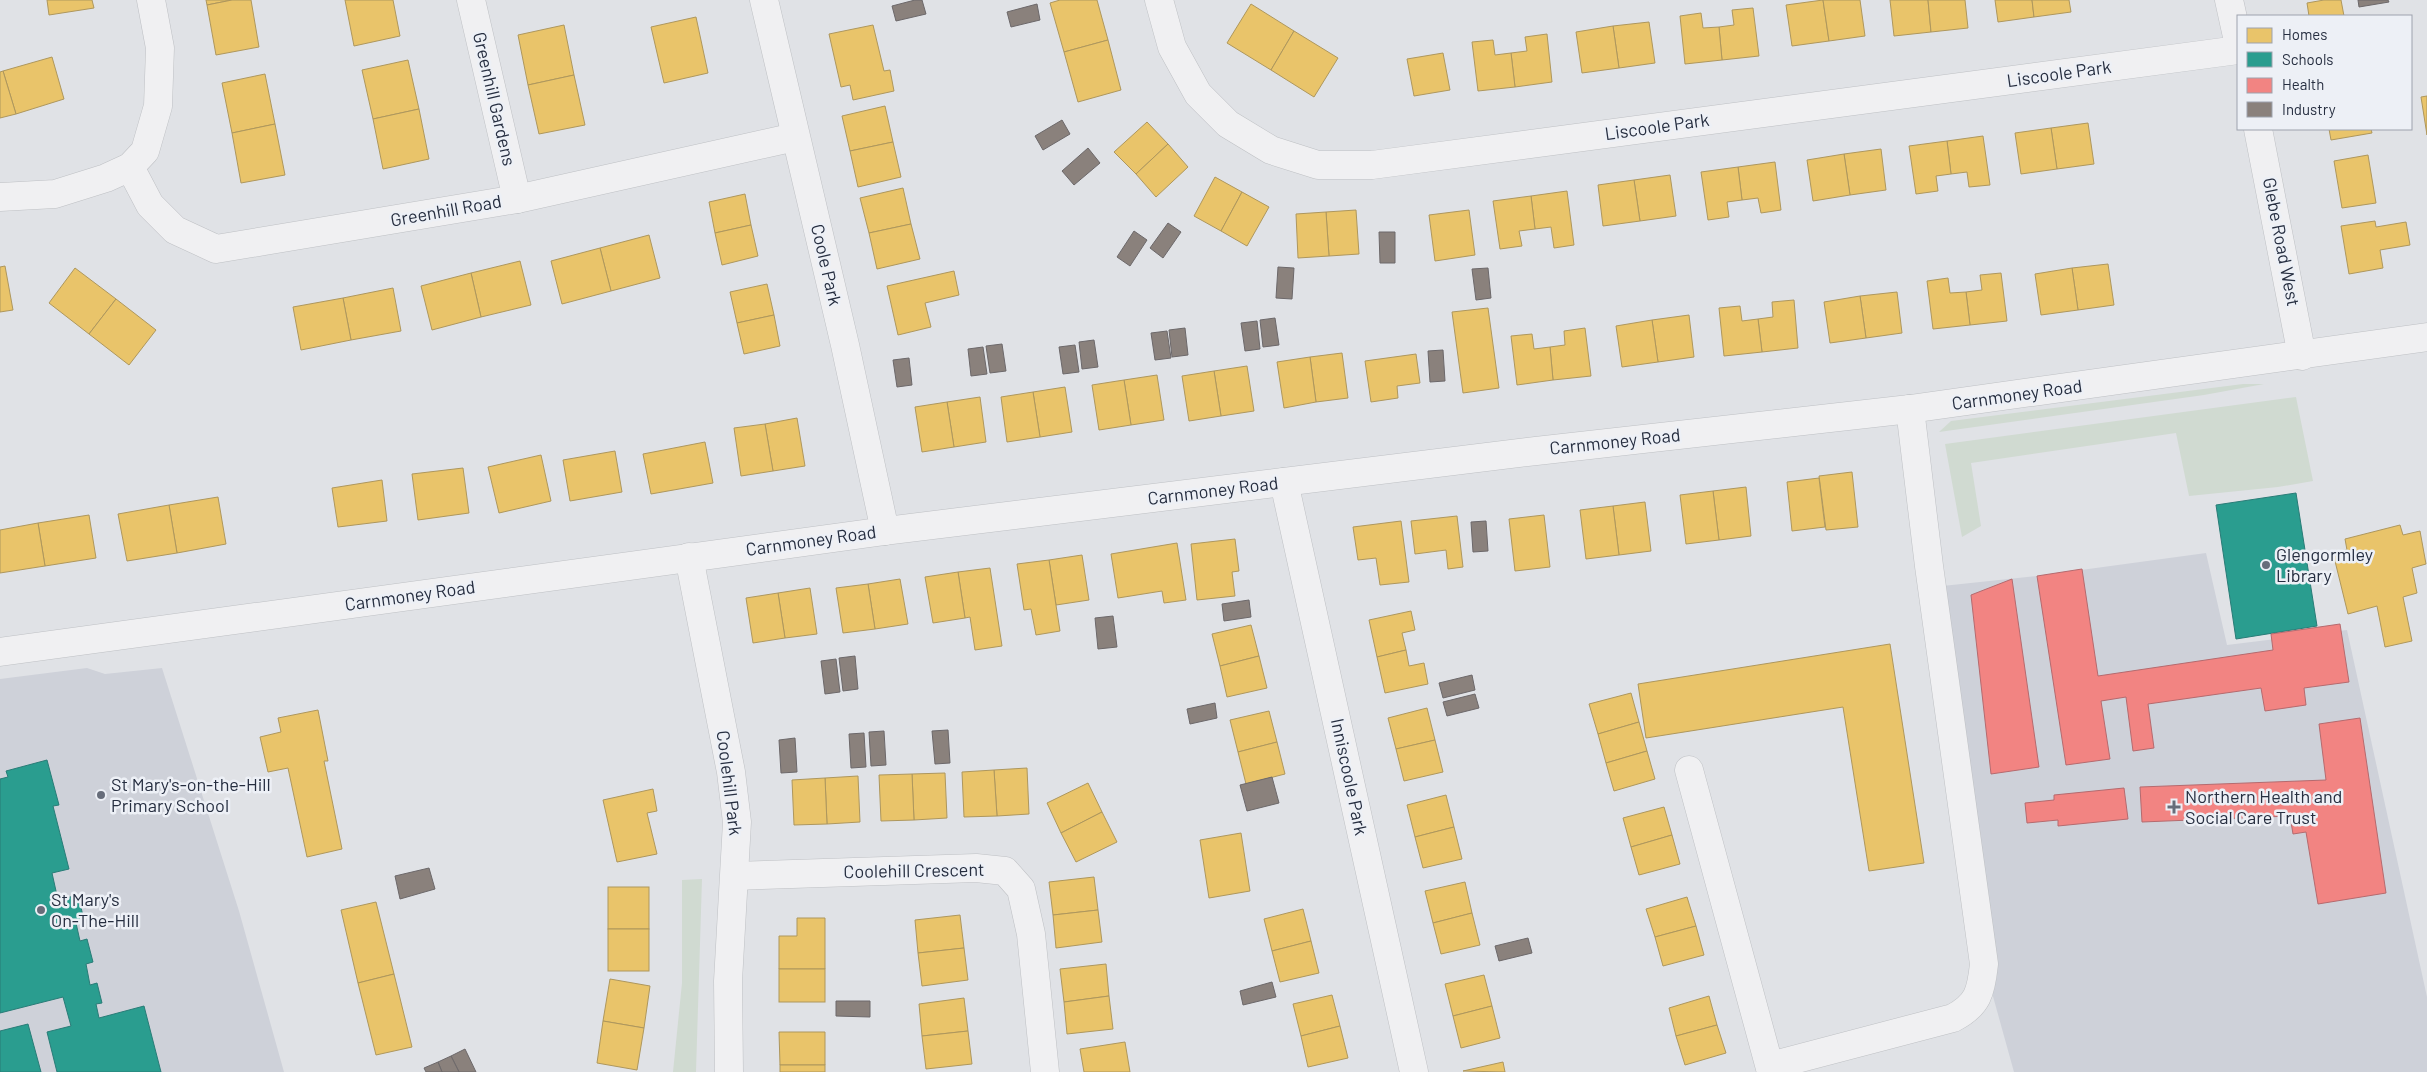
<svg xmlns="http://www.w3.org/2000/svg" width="2427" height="1072" viewBox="0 0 2427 1072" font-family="Barlow,sans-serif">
  <rect width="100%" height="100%" fill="#e0e2e6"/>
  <g fill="#ced1d9">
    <polygon points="2206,553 2227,645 2347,630 2427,997 2427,1072 2014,1072 1984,964 1933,587 2037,576"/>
    <polygon points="87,668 105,674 162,668 239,911 284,1072 0,1072 0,679"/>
  </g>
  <g fill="#d0dad1">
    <polygon points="2243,384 2264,384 2204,395 1939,432 1951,421"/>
    <polygon points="2296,397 2313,481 2278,487 2189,496 2176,433 1971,463 1981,526 1962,537 1945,444"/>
    <polygon points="702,879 696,1072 673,1072 682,983 682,880"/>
  </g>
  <g fill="#e9c46a" stroke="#ae975d">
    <polygon points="47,0 92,0 94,8 49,15"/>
    <polygon points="206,0 232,0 207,5"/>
    <polygon points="232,0 251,0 259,47 216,55 207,5"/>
    <polygon points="345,0 393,0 400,36 354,46"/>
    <polygon points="1060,0 1097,0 1108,40 1064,52 1050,3"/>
    <polygon points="1823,0 1829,41 1792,46 1786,5"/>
    <polygon points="1823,0 1860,0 1865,36 1829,41"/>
    <polygon points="1890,0 1928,0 1931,32 1894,36"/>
    <polygon points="1928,0 1965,0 1968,28 1931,32"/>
    <polygon points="1995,0 2032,0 2034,17 1998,22"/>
    <polygon points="2032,0 2069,0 2071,12 2034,17"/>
    <polygon points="2324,0 2341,0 2344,16 2309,16 2307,3"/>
    <polygon points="1251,4 1294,31 1271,70 1227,43"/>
    <polygon points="1753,8 1759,56 1722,60 1719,27 1734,25 1732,10"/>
    <polygon points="1701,13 1703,28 1719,27 1722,60 1685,64 1680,16"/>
    <polygon points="696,17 708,73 664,83 651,27"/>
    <polygon points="1649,22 1655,63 1619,68 1613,26"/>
    <polygon points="564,25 574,75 528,85 518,35"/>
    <polygon points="873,25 884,71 890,70 894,91 853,100 850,85 841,87 829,34"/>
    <polygon points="1613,26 1619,68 1582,73 1576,32"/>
    <polygon points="1294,31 1338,58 1314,97 1271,70"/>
    <polygon points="1547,34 1552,82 1515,87 1511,53 1527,51 1525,37"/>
    <polygon points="1108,40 1121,90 1078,102 1064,52"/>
    <polygon points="1493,40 1495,55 1511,53 1515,87 1478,91 1472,42"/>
    <polygon points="1443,53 1450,90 1414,96 1407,59"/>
    <polygon points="52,57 64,99 16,114 3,71"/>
    <polygon points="408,60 419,109 373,119 362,70"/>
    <polygon points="3,71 16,114 0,118 0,72"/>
    <polygon points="265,74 275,124 232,133 222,83"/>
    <polygon points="574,75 585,125 539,134 528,85"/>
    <polygon points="2427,96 2427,135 2421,97"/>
    <polygon points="885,106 893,142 850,151 842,116"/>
    <polygon points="419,109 429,159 383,169 373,119"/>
    <polygon points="1147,122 1168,144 1136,174 1114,152"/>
    <polygon points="2088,123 2094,164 2057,169 2051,128"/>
    <polygon points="275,124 285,175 241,183 232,133"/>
    <polygon points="2051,128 2057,169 2021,174 2015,133"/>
    <polygon points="2329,129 2371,129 2372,133 2331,140"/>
    <polygon points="1983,136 1990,185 1969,187 1967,172 1951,174 1947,141"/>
    <polygon points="1947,141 1951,174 1936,176 1938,191 1916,194 1909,146"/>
    <polygon points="893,142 901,177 858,187 850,151"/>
    <polygon points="1168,144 1188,167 1156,197 1136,174"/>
    <polygon points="1881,149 1886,190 1850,195 1844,154"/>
    <polygon points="1844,154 1850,195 1813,201 1807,160"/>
    <polygon points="2368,155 2376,203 2342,208 2334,161"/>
    <polygon points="1775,162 1781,210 1761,213 1758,198 1742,200 1738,167"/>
    <polygon points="1738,167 1742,200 1727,202 1729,217 1708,220 1701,172"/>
    <polygon points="1670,175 1676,216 1640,221 1634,180"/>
    <polygon points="1215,177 1242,192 1221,231 1194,216"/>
    <polygon points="1634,180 1640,221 1603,226 1598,185"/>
    <polygon points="903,188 911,224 869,233 860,198"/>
    <polygon points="1567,191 1574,245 1554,248 1551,227 1535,229 1531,196"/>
    <polygon points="1242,192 1269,207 1247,246 1221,231"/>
    <polygon points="745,194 751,225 715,233 709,202"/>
    <polygon points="1531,196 1535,229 1519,231 1522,246 1500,249 1493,201"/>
    <polygon points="1356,210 1359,254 1329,256 1326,212"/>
    <polygon points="1469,210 1475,255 1435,261 1429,215"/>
    <polygon points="1326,212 1329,256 1298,258 1296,214"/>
    <polygon points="2375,221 2376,227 2406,222 2410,245 2380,250 2383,268 2349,274 2341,226"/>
    <polygon points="911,224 920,259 877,269 869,233"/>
    <polygon points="751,225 758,256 722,265 715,233"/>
    <polygon points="649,235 660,278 611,291 600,248"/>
    <polygon points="600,248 611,291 562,304 551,261"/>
    <polygon points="520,261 531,305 481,317 471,273"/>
    <polygon points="2108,264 2114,305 2078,310 2072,268"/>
    <polygon points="5,266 13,310 0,312 0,267"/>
    <polygon points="75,268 116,299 89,334 49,303"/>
    <polygon points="2072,268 2078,310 2041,315 2035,274"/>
    <polygon points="954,271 959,295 925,303 931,327 898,335 887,286"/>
    <polygon points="471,273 481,317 432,330 421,286"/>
    <polygon points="2001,273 2007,321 1970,325 1966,292 1982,290 1980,275"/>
    <polygon points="1948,278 1950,293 1966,292 1970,325 1933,329 1927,281"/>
    <polygon points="767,284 774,315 737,323 730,292"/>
    <polygon points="393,288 401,331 351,340 343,298"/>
    <polygon points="1897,292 1902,333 1866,338 1860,296"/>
    <polygon points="1860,296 1866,338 1830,343 1824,302"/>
    <polygon points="343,298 351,340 301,350 293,307"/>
    <polygon points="116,299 156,330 129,365 89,334"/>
    <polygon points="1794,300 1798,348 1762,352 1758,319 1773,317 1772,302"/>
    <polygon points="1740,306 1742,321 1758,319 1762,352 1724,356 1719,308"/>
    <polygon points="1488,308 1499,388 1463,393 1452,312"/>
    <polygon points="774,315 780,346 744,354 737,323"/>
    <polygon points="1689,315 1694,357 1658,362 1652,320"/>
    <polygon points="1652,320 1658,362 1622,367 1616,326"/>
    <polygon points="1585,328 1591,376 1553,380 1550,347 1565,345 1564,331"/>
    <polygon points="1532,334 1534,349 1550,347 1553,380 1517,385 1511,336"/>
    <polygon points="1342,353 1348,398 1316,402 1310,357"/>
    <polygon points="1416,354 1420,383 1397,386 1398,398 1371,402 1365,361"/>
    <polygon points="1310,357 1316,402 1284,408 1277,362"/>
    <polygon points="1247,366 1254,411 1221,416 1214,371"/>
    <polygon points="1214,371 1221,416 1189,421 1182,376"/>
    <polygon points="1157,375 1164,420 1131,425 1124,380"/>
    <polygon points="1124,380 1131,425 1099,430 1092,385"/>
    <polygon points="1065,387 1072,432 1040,437 1033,392"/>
    <polygon points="1033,392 1040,437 1007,442 1001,397"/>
    <polygon points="980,397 986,442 954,447 947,402"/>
    <polygon points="947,402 954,447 922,452 915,407"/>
    <polygon points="797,418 805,466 773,471 765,424"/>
    <polygon points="765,424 773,471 741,476 734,428"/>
    <polygon points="705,442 713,483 651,494 643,454"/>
    <polygon points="615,451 622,492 570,501 563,460"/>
    <polygon points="541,455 551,501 499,513 488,467"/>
    <polygon points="463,468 469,513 418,520 412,474"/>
    <polygon points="1852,472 1858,527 1826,530 1819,476"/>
    <polygon points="1819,478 1825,527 1792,531 1787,482"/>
    <polygon points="382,480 387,521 338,527 332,488"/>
    <polygon points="1746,487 1751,536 1719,540 1713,491"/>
    <polygon points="1713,491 1719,540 1686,544 1680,495"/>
    <polygon points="218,497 226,544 177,553 169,505"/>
    <polygon points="1645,502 1651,551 1619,555 1613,506"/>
    <polygon points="169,505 177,553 127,561 118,514"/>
    <polygon points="1613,506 1619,555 1586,559 1580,510"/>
    <polygon points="89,515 96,558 45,566 38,523"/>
    <polygon points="1544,515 1550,567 1515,571 1509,519"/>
    <polygon points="1457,516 1463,567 1448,569 1446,550 1415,554 1411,521"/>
    <polygon points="1401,521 1409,582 1380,585 1376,558 1358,560 1353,527"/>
    <polygon points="38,523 45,566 0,573 0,530"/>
    <polygon points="2400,525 2403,535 2420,531 2426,564 2412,568 2417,593 2403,597 2412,641 2385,647 2377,606 2348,614 2333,553 2347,550 2345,539"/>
    <polygon points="1235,539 1239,571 1232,572 1235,596 1197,600 1191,544"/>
    <polygon points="1177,543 1186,600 1164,603 1162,591 1118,598 1111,554"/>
    <polygon points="1082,555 1089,600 1056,605 1049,560"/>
    <polygon points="1049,560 1060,631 1036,635 1031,609 1024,610 1017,564"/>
    <polygon points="990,568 1002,646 975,650 970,617 965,618 958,572"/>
    <polygon points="958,572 965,618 933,623 925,577"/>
    <polygon points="900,579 908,624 875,629 868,584"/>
    <polygon points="868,584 875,629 843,633 836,588"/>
    <polygon points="810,588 817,634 785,638 778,593"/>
    <polygon points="778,593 785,638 753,643 746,598"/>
    <polygon points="1411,611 1415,630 1402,633 1406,650 1377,657 1369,620"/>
    <polygon points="1251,625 1259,656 1220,666 1212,634"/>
    <polygon points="1890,644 1924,863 1869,871 1843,707 1646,738 1638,684"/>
    <polygon points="1406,650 1409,666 1424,663 1428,684 1385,693 1377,657"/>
    <polygon points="1259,656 1267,688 1227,697 1220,666"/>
    <polygon points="1631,693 1639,722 1598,734 1589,704"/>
    <polygon points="1427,708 1435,740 1396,749 1388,718"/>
    <polygon points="318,710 328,761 324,761 342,849 307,857 288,768 268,772 260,737 281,732 278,718"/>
    <polygon points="1269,711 1277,742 1238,752 1230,720"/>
    <polygon points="1639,722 1647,751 1606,763 1598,734"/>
    <polygon points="1435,740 1443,772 1404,781 1396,749"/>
    <polygon points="1277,742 1285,774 1246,784 1238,752"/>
    <polygon points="1647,751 1655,779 1614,791 1606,763"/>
    <polygon points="1027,768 1029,814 997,816 994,770"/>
    <polygon points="994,770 997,816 964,817 962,772"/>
    <polygon points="945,773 947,818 914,820 912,774"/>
    <polygon points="912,774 914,820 881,821 879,775"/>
    <polygon points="858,776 860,822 827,824 825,778"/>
    <polygon points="825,778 827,824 794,825 792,780"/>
    <polygon points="1088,783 1102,812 1061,833 1047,803"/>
    <polygon points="653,789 657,811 647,813 657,854 617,862 603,800"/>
    <polygon points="1446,795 1454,827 1415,837 1407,805"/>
    <polygon points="1664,807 1672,835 1631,847 1623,818"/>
    <polygon points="1102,812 1117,842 1076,862 1061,833"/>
    <polygon points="1454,827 1462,859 1423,868 1415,837"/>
    <polygon points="1241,833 1250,891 1209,898 1200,840"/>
    <polygon points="1672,835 1680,864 1639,875 1631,847"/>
    <polygon points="1094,877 1098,910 1053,915 1049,882"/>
    <polygon points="1465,882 1472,913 1433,923 1425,891"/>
    <rect x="608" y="887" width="41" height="42"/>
    <polygon points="1687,897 1696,926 1655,937 1646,909"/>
    <polygon points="376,902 394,974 358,983 341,910"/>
    <polygon points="1303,909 1311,941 1272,951 1264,919"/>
    <polygon points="1098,910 1102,942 1056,948 1053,915"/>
    <polygon points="1472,913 1480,945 1441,954 1433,923"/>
    <polygon points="960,915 964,948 918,953 915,920"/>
    <polygon points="797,918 825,918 825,969 779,969 779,936 797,936"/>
    <polygon points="1696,926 1704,955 1663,966 1655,937"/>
    <rect x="608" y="929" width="41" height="42"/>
    <polygon points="1311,941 1319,973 1280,982 1272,951"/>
    <polygon points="964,948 968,980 922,986 918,953"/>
    <polygon points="1106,964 1109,996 1064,1002 1060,969"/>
    <rect x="779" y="969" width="46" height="33"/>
    <polygon points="394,974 412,1047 376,1055 358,983"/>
    <polygon points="1484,975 1492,1006 1453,1016 1445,984"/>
    <polygon points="610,979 650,986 644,1028 603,1021"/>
    <polygon points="1332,995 1340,1026 1301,1036 1293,1004"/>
    <polygon points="1109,996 1113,1029 1067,1034 1064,1002"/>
    <polygon points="1709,996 1717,1025 1676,1036 1669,1008"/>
    <polygon points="964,998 968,1031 922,1036 919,1004"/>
    <polygon points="1492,1006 1500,1038 1461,1048 1453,1016"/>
    <polygon points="603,1021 644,1028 637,1070 597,1063"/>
    <polygon points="1717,1025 1726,1053 1685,1065 1676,1036"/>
    <polygon points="1340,1026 1348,1058 1308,1067 1301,1036"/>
    <polygon points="968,1031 972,1064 926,1069 922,1036"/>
    <polygon points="779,1032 825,1032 825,1065 780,1065"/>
    <polygon points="1125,1042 1130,1072 1084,1072 1080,1049"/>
    <polygon points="1503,1062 1505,1072 1463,1071"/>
    <rect x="780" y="1065" width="45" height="7"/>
  </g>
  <g fill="#2a9d8f" stroke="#297c77">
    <polygon points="2296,493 2317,626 2236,639 2216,505"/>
    <polygon points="47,760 59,805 53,806 69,869 52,873 58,900 78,895 84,920 76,923 80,941 87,939 93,962 86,964 90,985 97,983 102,1003 96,1004 99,1018 144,1006 161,1072 57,1072 47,1032 71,1026 63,997 0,1013 0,779 8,777 6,771"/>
    <polygon points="28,1024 41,1072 0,1072 0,1031"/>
  </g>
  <g fill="#f28482" stroke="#b56a6e">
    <polygon points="2082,569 2098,676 2273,650 2271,634 2340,624 2349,682 2304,688 2306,705 2265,711 2261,688 2148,704 2154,748 2133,751 2126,697 2101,701 2110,759 2066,765 2037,576"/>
    <polygon points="2012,579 2039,767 1991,774 1971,595"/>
    <polygon points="2360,718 2386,893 2318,904 2306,832 2293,834 2290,816 2142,822 2140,787 2326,780 2319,724"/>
    <polygon points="2124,788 2128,819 2058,826 2058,820 2027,823 2025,803 2054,800 2054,795"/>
  </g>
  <g fill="#8a817c" stroke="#6c686a">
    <polygon points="915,0 922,0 926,14 896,21 892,6"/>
    <polygon points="2358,0 2388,0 2389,2 2359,7"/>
    <polygon points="1037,4 1040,20 1011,27 1007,12"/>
    <polygon points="1062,120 1070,134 1043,150 1035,136"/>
    <polygon points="1088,148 1100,163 1074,185 1062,171"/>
    <polygon points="1168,223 1181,232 1163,258 1150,248"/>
    <polygon points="1134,231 1147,240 1130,266 1117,257"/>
    <polygon points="1379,232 1395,232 1395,263 1380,263"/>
    <polygon points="1278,267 1294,268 1292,299 1276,298"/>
    <polygon points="1488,268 1491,298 1476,300 1472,269"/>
    <polygon points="1275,318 1279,345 1263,347 1260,320"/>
    <polygon points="1257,321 1260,349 1245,351 1241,323"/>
    <polygon points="1185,328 1188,355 1172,357 1169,330"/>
    <polygon points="1167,331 1171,358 1155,360 1151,333"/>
    <polygon points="1094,340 1098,367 1082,369 1079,342"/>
    <polygon points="1002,344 1006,371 990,373 986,346"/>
    <polygon points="1075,345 1079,372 1063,374 1059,347"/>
    <polygon points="983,347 987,374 971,376 968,349"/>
    <polygon points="1443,350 1445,381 1430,382 1428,351"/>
    <polygon points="909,358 912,385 897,387 893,360"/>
    <polygon points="1486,521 1488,551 1473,552 1471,522"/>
    <polygon points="1249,600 1251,617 1224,621 1222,604"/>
    <polygon points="1113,616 1117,647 1098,649 1095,618"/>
    <polygon points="855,656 858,689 843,691 839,658"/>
    <polygon points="836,659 840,692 825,694 821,661"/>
    <polygon points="1472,675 1475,690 1443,698 1439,683"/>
    <polygon points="1475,694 1479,708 1447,716 1443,702"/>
    <polygon points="1215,703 1217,718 1190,724 1187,709"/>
    <polygon points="948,730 950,763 935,764 932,731"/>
    <polygon points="884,731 886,765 871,766 869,732"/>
    <polygon points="864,733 866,767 851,768 849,734"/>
    <polygon points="795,738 797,772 781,773 779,740"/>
    <polygon points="1272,777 1279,803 1247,811 1240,785"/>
    <polygon points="429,868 435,889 400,899 395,876"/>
    <polygon points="1528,938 1532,953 1499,961 1495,946"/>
    <polygon points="1272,982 1276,997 1243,1005 1240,991"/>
    <polygon points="836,1001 870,1001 870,1017 836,1016"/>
    <polygon points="465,1049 476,1072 459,1072 451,1056"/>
    <polygon points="451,1056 459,1072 442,1072 438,1062"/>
    <polygon points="438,1062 442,1072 426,1072 424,1068"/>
  </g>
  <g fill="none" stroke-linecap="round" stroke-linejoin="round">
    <g stroke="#bec0c4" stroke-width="29">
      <g id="minor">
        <polyline points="471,0 517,199"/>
        <polyline points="764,0 845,345 885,531"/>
        <polyline points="1159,0 1172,47 1198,94 1228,124 1271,150 1318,165 1372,165 2238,50"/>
        <polyline points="2229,0 2238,41"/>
        <polyline points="2258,129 2302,356"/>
        <polyline points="130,167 150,205 175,230 216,249 517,199 795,137"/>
        <polyline points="0,197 55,194 106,178 130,167 145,151 158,106 160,48 151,0"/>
        <polyline points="1284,482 1414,1072"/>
        <polyline points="689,557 731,772 737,822 728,981 729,1072"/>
        <polyline points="0,652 885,531 1536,451 1910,409 2427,337"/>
        <polyline points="1689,770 1771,1072"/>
        <polyline points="735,876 976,868 1005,871 1021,889 1031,934 1045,1072"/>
        <path d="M 1770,1066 L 1953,1018 C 1978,1005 1981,992 1984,964 L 1929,566 L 1910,409"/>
      </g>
    </g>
    <use href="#minor" stroke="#f0f0f2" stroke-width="28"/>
  </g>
  <g fill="#676d7a" stroke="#edf0f6" stroke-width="2">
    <circle cx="2266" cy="565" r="5"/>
    <circle cx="101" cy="795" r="5"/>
    <path d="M2171.5 799.5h5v5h5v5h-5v5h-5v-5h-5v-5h5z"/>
    <circle cx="41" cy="910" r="5"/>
  </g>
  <g text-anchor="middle" stroke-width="5" stroke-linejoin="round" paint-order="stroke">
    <g font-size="18" fill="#262e40" stroke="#edf0f6">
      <text transform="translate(2059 74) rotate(-8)" y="6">Liscoole Park</text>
      <text transform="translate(494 99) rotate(77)" y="6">Greenhill Gardens</text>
      <text transform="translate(1657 127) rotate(-8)" y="6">Liscoole Park</text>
      <text transform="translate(446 211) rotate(-10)" y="6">Greenhill Road</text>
      <text transform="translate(2281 242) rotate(79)" y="6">Glebe Road West</text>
      <text transform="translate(826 265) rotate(77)" y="6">Coole Park</text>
      <text transform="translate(2017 395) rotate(-8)" y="6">Carnmoney Road</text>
      <text transform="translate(1615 442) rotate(-6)" y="6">Carnmoney Road</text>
      <text transform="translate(1213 491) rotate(-7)" y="6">Carnmoney Road</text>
      <text transform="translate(811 541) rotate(-8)" y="6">Carnmoney Road</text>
      <text transform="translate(410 596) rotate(-8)" y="6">Carnmoney Road</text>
      <text transform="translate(1349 777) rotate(78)" y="6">Inniscoole Park</text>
      <text transform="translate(729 783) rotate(83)" y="6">Coolehill Park</text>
      <text transform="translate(914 871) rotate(-1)" y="6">Coolehill Crescent</text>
    </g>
    <g font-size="18" fill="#262e40" stroke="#edf0f6" text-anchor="start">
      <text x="2276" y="561">Glengormley<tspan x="2276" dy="21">Library</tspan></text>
      <text x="111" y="791">St Mary's-on-the-Hill<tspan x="111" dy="21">Primary School</tspan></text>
      <text x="2185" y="803">Northern Health and<tspan x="2185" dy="21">Social Care Trust</tspan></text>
      <text x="51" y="906">St Mary's<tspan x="51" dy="21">On-The-Hill</tspan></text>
    </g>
  </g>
  <rect x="2237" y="15" width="175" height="115" fill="#edf0f6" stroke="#9da2ad"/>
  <rect x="2247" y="28" width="25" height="15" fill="#e9c46a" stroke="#9da2ad"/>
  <text x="2282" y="40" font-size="15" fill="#262e40">Homes</text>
  <rect x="2247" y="52" width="25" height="15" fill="#2a9d8f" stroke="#9da2ad"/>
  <text x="2282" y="65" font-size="15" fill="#262e40">Schools</text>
  <rect x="2247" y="78" width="25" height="15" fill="#f28482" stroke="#9da2ad"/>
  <text x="2282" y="90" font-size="15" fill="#262e40">Health</text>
  <rect x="2247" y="102" width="25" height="15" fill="#8a817c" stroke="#9da2ad"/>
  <text x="2282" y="115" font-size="15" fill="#262e40">Industry</text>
</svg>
